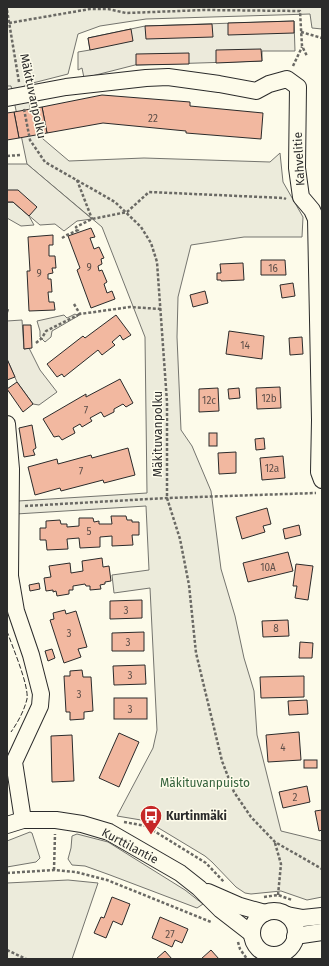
<svg xmlns="http://www.w3.org/2000/svg" width="329" height="966" viewBox="0 0 329 966" font-family="'Fira Sans',sans-serif">
  <rect width="100%" height="100%" fill="#fdfbea"/>
  <g fill="#ecebdb" stroke="#74746e">
    <polygon points="7,7 322,7 322,29 312,28 310,14 146,19 100,26 78,34 68,74 25,85 36,133 69,161 144,158 270,162 280,153 283,182 303,217 302,237 244,237 191,245 178,297 177,337 181,430 192,446 211,491 221,569 235,616 244,658 254,691 257,735 281,831 322,841 322,897 307,900 281,891 251,894 245,893 236,887 212,862 205,856 147,821 117,816 153,748 157,730 150,588 114,593 112,575 149,570 146,506 16,514 18,501 147,493 145,337 102,227 27,164 11,86 7,86"/>
    <polygon points="7,202 13,202 29,216 34,225 21,226 7,218"/>
    <polygon points="75,314 78,316 52,331 51,337 45,342 40,337 40,331 37,321 64,315 67,318"/>
    <polygon points="30,832 32,833 40,858 36,862 7,867 7,841"/>
    <polygon points="77,834 108,842 185,890 203,904 197,908 110,875 85,866 72,865 68,859 71,848 72,836"/>
    <polygon points="68,880 98,883 72,959 7,959 7,883"/>
  </g>
  <g fill="#eceadb" stroke="#74746e">
    <polygon points="294,21 295,51 262,51 262,61 135,65 84,78 82,68 78,70 78,52 90,50 88,38 145,26"/>
    <polygon points="7,164 27,164 92,219 77,221 64,231 55,224 40,225 13,202 7,202"/>
    <polygon points="22,320 24,349 29,348 40,370 57,392 39,405 33,404 17,382 7,359 7,321"/>
  </g>
  <g fill="#f2b8a0" stroke="#2b2b2b">
    <polygon points="294,21 294,33 228,35 228,23"/>
    <polygon points="212,24 213,37 146,39 145,26"/>
    <polygon points="131,29 133,41 90,50 88,38"/>
    <polygon points="261,49 262,61 216,63 216,50"/>
    <polygon points="189,53 189,64 136,65 136,54"/>
    <polygon points="102,95 190,102 190,106 263,113 261,139 186,133 186,131 103,123 47,133 42,107"/>
    <polygon points="42,107 47,133 19,138 14,112"/>
    <polygon points="14,112 19,138 7,140 7,113"/>
    <polygon points="7,190 18,190 37,207 29,216 13,202 7,202"/>
    <polygon points="91,228 95,237 90,238 94,249 99,247 104,258 101,259 102,264 98,266 99,271 102,270 107,282 104,284 107,293 112,291 115,299 91,308 77,270 80,268 68,236"/>
    <polygon points="53,235 53,245 49,245 49,256 55,256 56,268 52,268 53,273 48,274 48,279 51,279 52,292 48,292 49,302 54,302 55,310 29,311 27,271 30,271 28,237"/>
    <polygon points="261,260 285,260 286,275 261,275"/>
    <polygon points="243,263 244,280 221,281 221,280 217,280 217,273 221,273 220,264"/>
    <polygon points="293,283 295,296 282,298 280,285"/>
    <polygon points="205,291 208,303 193,307 190,295"/>
    <polygon points="116,315 131,335 123,340 120,335 112,342 115,345 102,355 98,350 64,377 62,374 57,377 47,364 83,336 85,338"/>
    <polygon points="23,325 31,325 32,348 24,349"/>
    <polygon points="229,331 264,336 262,359 226,354"/>
    <polygon points="302,337 303,354 290,355 289,338"/>
    <polygon points="7,359 15,377 7,380"/>
    <polygon points="120,379 133,403 126,407 123,404 114,409 114,412 104,417 101,412 90,418 92,421 82,427 80,424 73,428 75,433 62,440 59,436 54,437 43,419 86,394 86,397"/>
    <polygon points="17,382 33,404 23,412 7,389"/>
    <polygon points="280,387 281,408 257,409 256,388"/>
    <polygon points="218,388 219,411 199,412 199,389"/>
    <polygon points="239,388 240,398 229,399 228,389"/>
    <polygon points="32,425 36,448 33,450 35,455 24,457 19,428"/>
    <rect x="209" y="433" width="8" height="13"/>
    <polygon points="264,438 265,449 256,450 255,439"/>
    <polygon points="128,448 135,475 104,483 103,480 61,491 60,488 35,495 28,467 57,459 58,464 91,455 92,458"/>
    <polygon points="236,452 236,473 219,474 218,453"/>
    <polygon points="283,456 285,478 262,480 260,458"/>
    <polygon points="267,508 271,524 263,526 265,532 242,539 236,517"/>
    <polygon points="111,516 126,516 127,520 132,520 132,522 139,522 139,535 132,535 133,545 112,546 112,536 100,537 100,547 80,548 79,538 67,539 68,549 47,550 46,540 40,540 40,528 46,528 46,521 60,520 61,524 67,524 67,527 79,526 79,518 93,518 94,522 99,521 99,524 112,524"/>
    <polygon points="299,525 301,535 285,539 283,529"/>
    <polygon points="288,552 293,571 248,582 243,563"/>
    <polygon points="102,558 103,567 109,566 111,581 105,582 105,584 100,585 101,589 90,590 90,586 86,586 85,584 73,586 73,590 69,590 69,594 57,596 56,591 53,592 53,590 46,591 44,578 51,577 49,566 70,563 71,573 83,571 82,561"/>
    <polygon points="296,564 313,566 308,600 295,598 297,586 293,586"/>
    <polygon points="39,583 40,589 30,591 29,585"/>
    <polygon points="142,600 142,618 110,619 110,601"/>
    <polygon points="65,610 66,614 76,611 87,647 78,649 81,657 64,663 50,620 54,619 53,613"/>
    <polygon points="288,620 289,636 263,637 262,621"/>
    <polygon points="144,632 144,651 112,651 112,633"/>
    <polygon points="300,642 313,643 312,658 299,658"/>
    <polygon points="52,649 55,658 48,661 45,651"/>
    <polygon points="145,665 146,684 114,685 113,666"/>
    <polygon points="82,670 83,677 91,677 93,711 84,712 84,719 70,720 70,712 66,712 64,676 70,676 70,671"/>
    <polygon points="304,676 304,697 261,698 260,677"/>
    <rect x="114" y="698" width="33" height="21"/>
    <polygon points="307,700 308,714 289,715 288,701"/>
    <polygon points="299,732 301,760 268,762 266,735"/>
    <polygon points="119,733 139,742 119,787 99,778"/>
    <polygon points="72,735 74,781 52,782 51,736"/>
    <rect x="304" y="760" width="13" height="8"/>
    <polygon points="307,786 310,802 283,808 279,792"/>
    <polygon points="322,810 322,830 319,831 315,811"/>
    <polygon points="112,897 130,904 122,925 113,921 106,938 94,933 101,917 104,918"/>
    <polygon points="160,917 188,929 182,943 175,940 172,947 152,938"/>
    <polygon points="211,950 219,959 201,959"/>
    <polygon points="165,951 172,959 156,959"/>
  </g>
  <g fill="none" stroke-linecap="round" stroke-linejoin="round">
    <g stroke="#2b2b2b" stroke-width="18">
      <g id="minor">
        <polyline points="7,98 66,87 146,78 168,77 219,84 256,91 269,84 287,79 298,87 297,168 301,197 312,210 316,219 320,420 319,472 322,480"/>
        <polyline points="7,424 11,469 10,576 16,611 31,655 41,694 40,706 14,762 23,820"/>
        <polyline points="7,825 23,820 56,820 82,824 109,832 180,873 199,888 221,910 252,934"/>
        <polyline points="208,892 240,906 265,913"/>
        <circle cx="274" cy="933" r="22"/>
        <polyline points="287,915 303,918 322,916"/>
        <polyline points="295,936 322,932"/>
      </g>
    </g>
    <g stroke="#6a6964" stroke-width="2.5" stroke-dasharray="3 2" stroke-linecap="butt">
      <polyline points="7,10 19,82"/>
      <polyline points="9,23 90,9 108,9 126,13 205,10 300,11 302,46 307,56"/>
      <polyline points="301,32 322,38"/>
      <polyline points="293,66 302,47"/>
      <polyline points="24,109 30,140 45,162 115,202 141,227 151,243 157,262 167,402 167,498 180,539 189,585 196,653 222,761 234,792 251,817 275,842 322,869"/>
      <polyline points="7,156 20,155"/>
      <polyline points="77,180 92,219"/>
      <polyline points="62,238 67,235 78,230 76,227 92,219 127,212 149,192 284,198 286,199"/>
      <polyline points="74,304 80,314 130,307 161,309"/>
      <polyline points="7,312 8,309"/>
      <polyline points="36,343 42,338 46,331 80,314"/>
      <polyline points="25,506 167,498 316,493"/>
      <polyline points="124,822 146,826 206,863 224,882"/>
      <polyline points="275,843 281,864 278,895"/>
      <polyline points="54,870 55,834"/>
      <polyline points="7,873 54,870 76,872 107,880 211,922"/>
      <polyline points="264,897 278,895 292,900"/>
      <polyline points="238,942 240,949 247,959"/>
      <polyline points="7,950 26,959"/>
    </g>
    <use href="#minor" stroke="#fdfbea" stroke-width="16"/>
    <path stroke="#2b2b2b" stroke-width="1" stroke-dasharray="5 2" stroke-linecap="butt" d="M 7,631 C 12,646 29,685 27,699 C 24,711 18,722 11,732"/>
  </g>
  <defs>
    <g id="bus-pin" transform="scale(1.15)"><path d="M0 17L-7.5 6A9.5 9.5 0 1 1 7.5 6Z" fill="#c62828" stroke="#fdfbea"/><path d="M-5-6H5V4H4V6H2V4H-2V6H-4V4H-5ZM-3.5-4V0h7V-4ZM-3.5 1.2v1.5H-2V1.2ZM2 1.2v1.5H3.5V1.2Z" fill="#fff"/></g>
  </defs>
  <g fill-rule="evenodd">
    <use href="#bus-pin" x="151" y="816"/>
  </g>
  <g text-anchor="middle" stroke-width="3" stroke-linejoin="round" paint-order="stroke">
    <g font-size="10" fill="#5d4e48">
      <text x="153" y="122">22</text>
      <text x="89" y="271">9</text>
      <text x="273" y="272">16</text>
      <text x="39" y="277">9</text>
      <text x="245" y="349">14</text>
      <text x="269" y="402">12b</text>
      <text x="209" y="404">12c</text>
      <text x="86" y="414">7</text>
      <text x="272" y="472">12a</text>
      <text x="81" y="475">7</text>
      <text x="89" y="535">5</text>
      <text x="268" y="571">10A</text>
      <text x="126" y="614">3</text>
      <text x="276" y="632">8</text>
      <text x="69" y="637">3</text>
      <text x="128" y="646">3</text>
      <text x="130" y="679">3</text>
      <text x="79" y="698">3</text>
      <text x="130" y="713">3</text>
      <text x="283" y="751">4</text>
      <text x="295" y="801">2</text>
      <text x="170" y="938">27</text>
    </g>
    <g font-size="12" fill="#2b2b2b" stroke="#fdfbea">
      <text transform="translate(33 96) rotate(78)" y="4">Mäkituvanpolku</text>
      <text transform="translate(299 159) rotate(-93)" y="4">Kahvelitie</text>
      <text transform="translate(158 434) rotate(-90)" y="4">Mäkituvanpolku</text>
      <text transform="translate(130 846) rotate(28)" y="4">Kurttilantie</text>
    </g>
    <g font-size="12" fill="#34623c" stroke="#fdfbea">
      <text x="205" y="787">Mäkituvanpuisto</text>
    </g>
    <g font-size="12" font-weight="bold" fill="#2b2b2b" stroke="#fdfbea" text-anchor="start">
      <text x="166" y="820">Kurtinmäki</text>
    </g>
  </g>
  <rect width="329" height="966" fill="none" stroke="#2b2b2b" stroke-width="16"/>
</svg>
